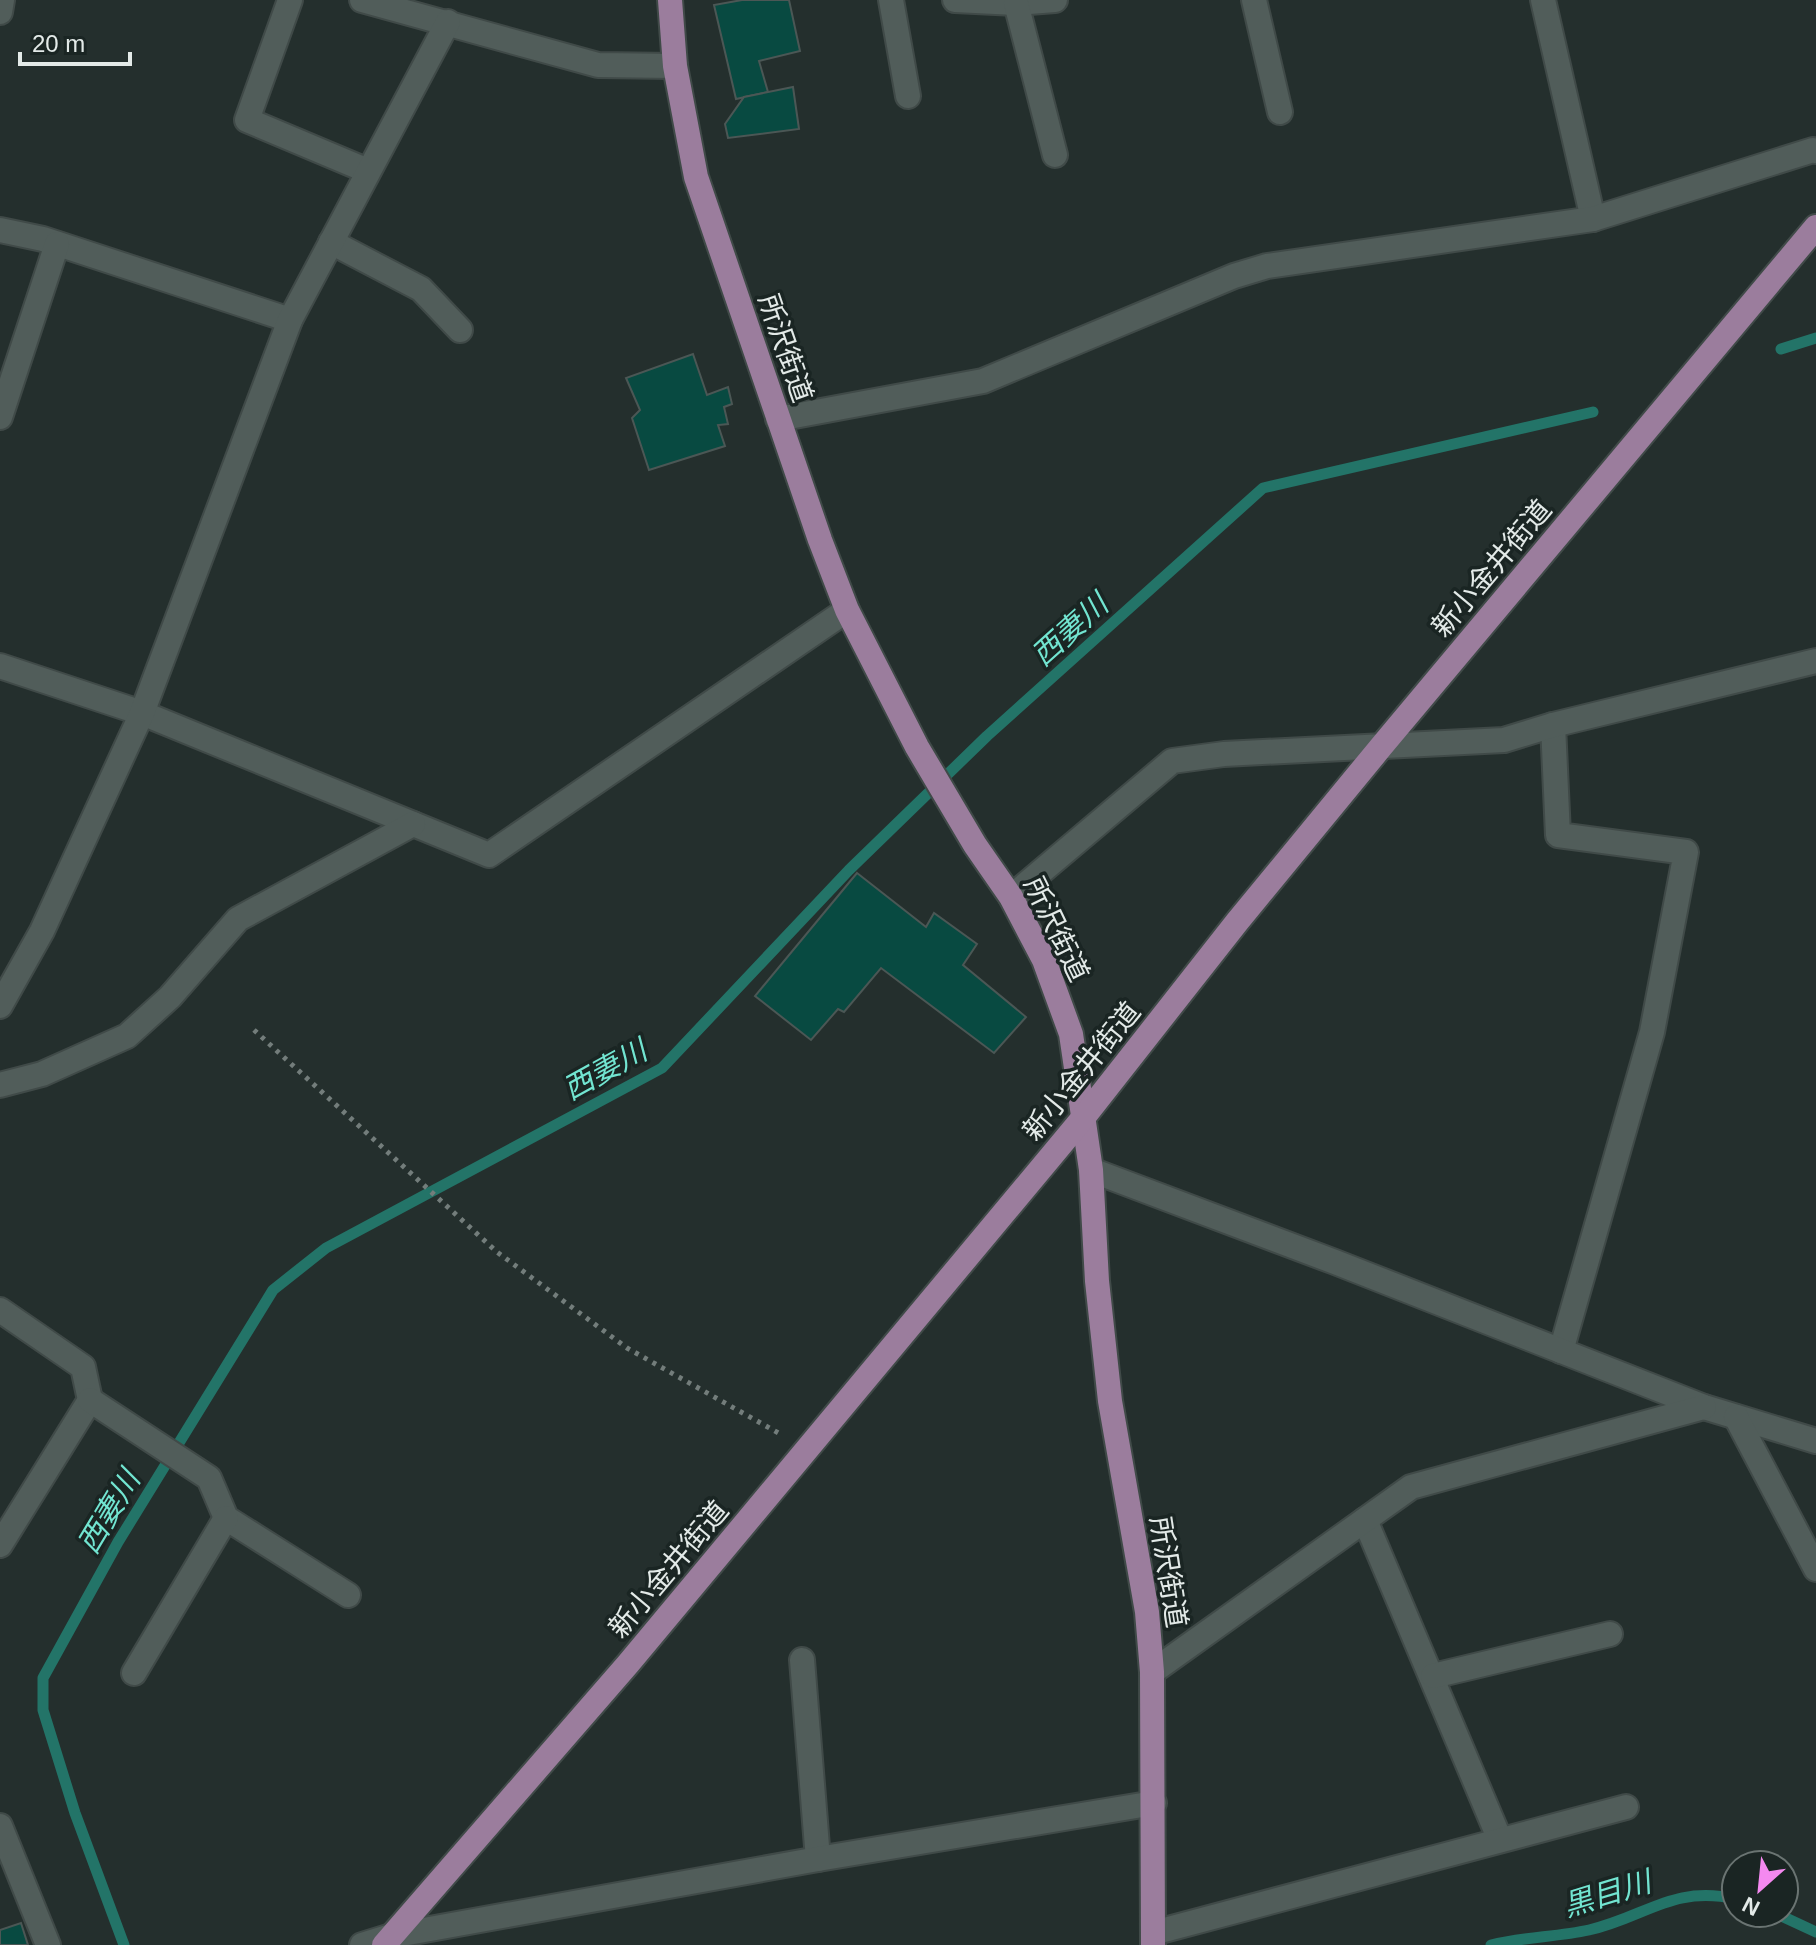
<svg xmlns="http://www.w3.org/2000/svg" width="1816" height="1945" viewBox="0 0 1816 1945" font-family="Arial,'Noto Sans JP',sans-serif">
  <rect width="100%" height="100%" fill="#242f2d"/>
  <g fill="none" stroke-linecap="round" stroke-linejoin="round">
    <g stroke="#237468" stroke-width="11">
      <polyline points="1781,349 1816,338"/>
      <polyline points="1775,1913 1816,1932"/>
      <polyline points="124,1945 75,1813 43,1710 43,1678 118,1542 273,1290 326,1248 662,1068 849,870 987,736 1263,488 1593,412"/>
      <path d="M 1491,1945 C 1523,1937 1557,1937 1589,1930 C 1646,1917 1672,1885 1736,1899"/>
    </g>
  </g>
  <g fill="#084a41" stroke="#4b5755" stroke-width="2">
    <polygon points="742,0 789,0 800,51 759,61 768,92 736,99 714,5"/>
    <polygon points="793,87 799,129 728,138 725,124 744,97"/>
    <polygon points="693,354 707,395 728,387 732,404 724,407 728,424 718,425 725,446 649,470 632,418 640,410 626,378"/>
    <polygon points="857,873 926,927 934,913 977,944 963,965 1026,1017 994,1053 881,968 844,1012 838,1009 811,1040 755,996"/>
    <polygon points="21,1923 28,1945 0,1945 0,1930"/>
  </g>
  <g fill="none" stroke-linecap="round" stroke-linejoin="round">
    <g stroke="#404a48" stroke-width="28">
      <g id="minor">
        <polyline points="290,0 247,120 368,171"/>
        <polyline points="362,0 598,65 675,66"/>
        <polyline points="891,0 908,96"/>
        <polyline points="955,0 1016,3 1055,0"/>
        <polyline points="1254,0 1280,112"/>
        <polyline points="1543,0 1593,219"/>
        <polyline points="1016,3 1055,155"/>
        <polyline points="0,12 2,0"/>
        <polyline points="0,230 43,239 290,320"/>
        <polyline points="331,242 421,289 460,330"/>
        <polyline points="0,417 57,244"/>
        <polyline points="778,419 983,381 1234,276 1267,266 1593,219 1813,150 1816,151"/>
        <polyline points="0,666 142,713 489,855 847,610"/>
        <polyline points="1553,725 1558,835 1686,852 1652,1032 1561,1351"/>
        <polyline points="1011,897 1172,761 1224,754 1504,740 1553,725 1816,661"/>
        <polyline points="0,1006 42,931 142,713 290,320 448,22"/>
        <polyline points="0,1085 42,1074 127,1036 170,997 238,919 413,824"/>
        <polyline points="1091,1170 1335,1262 1704,1407 1816,1441"/>
        <polyline points="0,1310 83,1367 90,1400 0,1545"/>
        <polyline points="90,1400 209,1478 226,1518 348,1595"/>
        <polyline points="1736,1417 1816,1569"/>
        <polyline points="1365,1520 1500,1840"/>
        <polyline points="802,1660 818,1859"/>
        <polyline points="1152,1672 1411,1487 1704,1407"/>
        <polyline points="134,1673 226,1518"/>
        <polyline points="1433,1676 1610,1634"/>
        <polyline points="0,1826 48,1945"/>
        <polyline points="1153,1933 1626,1807"/>
        <polyline points="362,1945 391,1936 818,1859 1154,1803"/>
      </g>
    </g>
    <g stroke="#404a48" stroke-width="28">
      <g id="major">
        <polyline points="670,0 675,66 696,177 820,540 847,610 917,747 975,845 1011,897 1044,960 1071,1034 1091,1170 1097,1281 1110,1401 1147,1612 1152,1672 1153,1945"/>
        <polyline points="384,1945 628,1664 1083,1118 1237,922 1380,748 1816,227"/>
      </g>
    </g>
    <polyline stroke="#737d7b" stroke-width="5" stroke-dasharray="4 6" stroke-linecap="butt" points="254,1030 497,1252 627,1348 782,1435"/>
    <use href="#minor" stroke="#515d5a" stroke-width="24"/>
    <use href="#major" stroke="#9b7d9d" stroke-width="24"/>
  </g>
  <g text-anchor="middle" stroke-width="7" stroke-linejoin="round" paint-order="stroke">
    <g font-size="28" fill="#e3eae8" stroke="#1a2523">
      <text transform="translate(786 348) rotate(71)" y="10">所沢街道</text>
      <text transform="translate(1491 568) rotate(-50)" y="10">新小金井街道</text>
      <text transform="translate(1057 929) rotate(64)" y="10">所沢街道</text>
      <text transform="translate(1081 1071) rotate(-51)" y="10">新小金井街道</text>
      <text transform="translate(668 1569) rotate(-50)" y="10">新小金井街道</text>
      <text transform="translate(1169 1572) rotate(81)" y="10">所沢街道</text>
    </g>
    <g font-size="30" font-style="italic" fill="#72e5d1" stroke="#1a2523">
      <text transform="translate(1070 630) rotate(-42)" y="10">西妻川</text>
      <text transform="translate(605 1070) rotate(-29)" y="10">西妻川</text>
      <text transform="translate(109 1512) rotate(-59)" y="10">西妻川</text>
      <text transform="translate(1607 1894) rotate(-17)" y="10">黒目川</text>
    </g>
  </g>
  <g transform="translate(1760 1889) rotate(207)"><circle r="38" fill="#1a2523" stroke="#6a7472" stroke-width="2"/>
  <path d="M0-6L14 30L0 20L-14 30Z" fill="#f489f0"/>
  <text y="-12" font-size="22" font-weight="bold" text-anchor="middle" fill="#e3eae8">N</text>
  </g>
  <path d="M20 52v12h110v-12" fill="none" stroke="#e3eae8" stroke-width="4"/>
  <text x="32" y="52" font-size="24" fill="#e3eae8" stroke="#1a2523" stroke-width="6" paint-order="stroke">20 m</text>
</svg>
